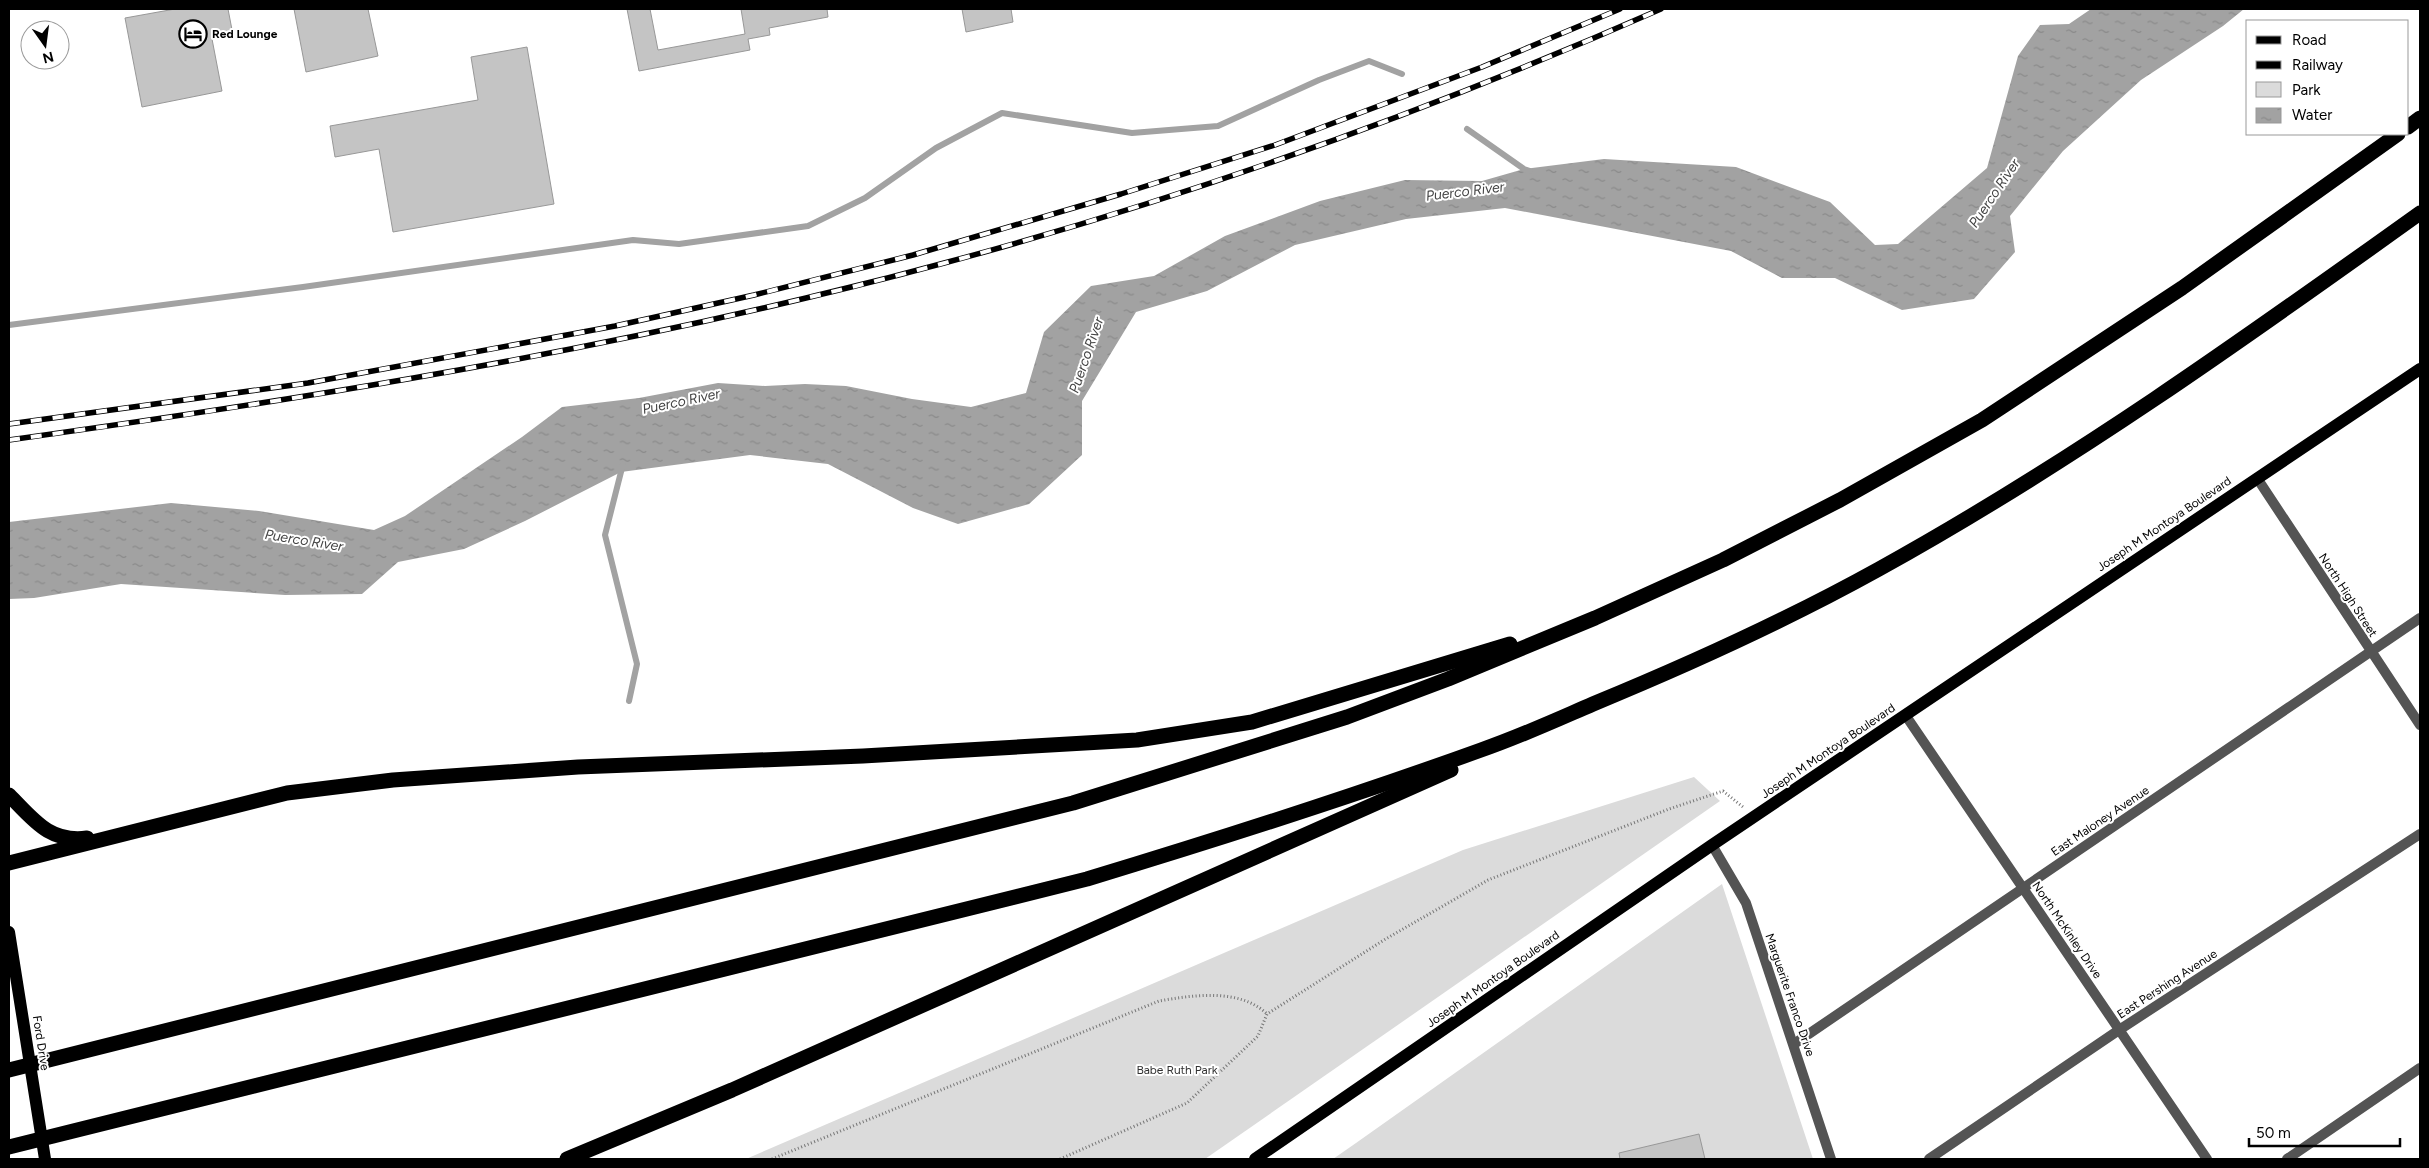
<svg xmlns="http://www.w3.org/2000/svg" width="2429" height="1168" viewBox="0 0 2429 1168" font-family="Figtree,sans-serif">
  <defs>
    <pattern id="water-ripples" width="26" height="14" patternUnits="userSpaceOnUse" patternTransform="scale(1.25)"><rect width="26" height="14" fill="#a2a2a2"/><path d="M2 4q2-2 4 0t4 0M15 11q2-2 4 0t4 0" fill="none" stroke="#8a8a8a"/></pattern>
  </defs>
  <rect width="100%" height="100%" fill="#fff"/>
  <g fill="#dbdbdb">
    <polygon points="1694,777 1720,801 1205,1159 746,1159 1463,850"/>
    <polygon points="1722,884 1813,1159 1333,1159 1356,1143"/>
  </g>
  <polygon fill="url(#water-ripples)" points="2091,9 2244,9 2223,26 2141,80 2063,151 2010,216 2015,252 1974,299 1902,310 1835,278 1782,278 1731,251 1505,208 1406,219 1295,245 1207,291 1136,312 1082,401 1082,455 1029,504 958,524 913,508 828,464 750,455 621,472 525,521 464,549 398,562 362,594 285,595 121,584 34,598 9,599 9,522 171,503 259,511 374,530 405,516 522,437 562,407 639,398 718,383 765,386 805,384 846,386 912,399 971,407 1026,393 1044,332 1091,286 1154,276 1225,236 1320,201 1405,180 1482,181 1524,169 1604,159 1736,167 1830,202 1875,245 1898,244 1987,168 2018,56 2040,25 2069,24"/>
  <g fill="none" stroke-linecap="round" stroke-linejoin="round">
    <g stroke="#a2a2a2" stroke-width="6">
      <polyline points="1467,129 1524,169 1530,171"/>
      <polyline points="9,325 303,287 633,240 679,244 808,226 865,198 936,148 1002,113 1132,133 1218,126 1319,80 1369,61 1402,74"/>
      <polyline points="623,464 605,535 637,664 629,701"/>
    </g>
  </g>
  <g fill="#c4c4c4" stroke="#989898">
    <polygon points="175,9 228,9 233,35 212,39 222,91 142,107 125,18"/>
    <polygon points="294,9 368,9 378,56 306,72"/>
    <polygon points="627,9 650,9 658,50 745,34 741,9 827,9 828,17 769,28 770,35 748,39 750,50 639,71"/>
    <polygon points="962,9 1011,9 1013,22 966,32"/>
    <polygon points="527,47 554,204 393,232 379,149 335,157 330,126 478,100 471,57"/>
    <polygon points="1699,1134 1705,1159 1620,1159 1619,1153"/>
  </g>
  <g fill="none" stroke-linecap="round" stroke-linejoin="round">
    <g stroke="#767676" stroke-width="3" stroke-dasharray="1 2.5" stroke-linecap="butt">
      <path d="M 772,1159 L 1159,1001 C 1193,995 1240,988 1267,1014"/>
      <polyline points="1060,1159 1187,1103 1258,1036 1267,1014 1384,940 1488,880 1669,809 1723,791 1743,807"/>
    </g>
    <g stroke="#545454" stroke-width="10">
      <polyline points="2257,478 2420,725"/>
      <polyline points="1906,716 2207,1159"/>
      <polyline points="1712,845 1746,903 1831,1159"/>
      <polyline points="1794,1044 2420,618"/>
      <polyline points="1929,1159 2119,1030 2420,834"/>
      <polyline points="2287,1159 2420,1068"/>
    </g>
    <g stroke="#000" stroke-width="12">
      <polyline points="9,932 45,1159"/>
      <polyline points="1255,1159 1712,845 2420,369"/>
    </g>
    <g stroke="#000" stroke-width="15">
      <polyline points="2408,127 2420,118"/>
      <path d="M 9,795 C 33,819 49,843 87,838"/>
      <polyline points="9,863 287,793 393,780 578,767 863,756 1137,740 1252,722 1510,644"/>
      <polyline points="9,1070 1073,803 1347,717 1448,679 1595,618 1723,560 1840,500 1982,420 2182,288 2398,134"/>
      <path d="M 9,1147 L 1087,879 C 1219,839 1351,797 1481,750 C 1519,737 1556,720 1593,704 C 1690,664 1787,620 1879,569 C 2069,464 2244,339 2420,213"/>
      <polyline points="567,1159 732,1090 1451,770"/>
    </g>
    <g stroke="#000" stroke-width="5.5">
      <g id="rail">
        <polyline points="9,424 308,383 615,326 754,295 913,255 1121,194 1275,145 1482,67 1620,9"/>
        <path d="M 9,440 C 276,403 543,361 806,298 C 1098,229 1386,130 1661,9"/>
      </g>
    </g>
    <use href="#rail" stroke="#fff" stroke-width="4" stroke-dasharray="11" stroke-linecap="butt"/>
  </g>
  <defs>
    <g id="hotel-ring" transform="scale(1.4375)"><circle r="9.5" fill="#fff" stroke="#000" stroke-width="1.5"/><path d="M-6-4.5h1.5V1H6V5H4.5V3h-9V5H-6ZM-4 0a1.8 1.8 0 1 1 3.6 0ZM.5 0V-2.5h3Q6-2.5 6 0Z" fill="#000"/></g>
  </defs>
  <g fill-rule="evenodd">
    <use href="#hotel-ring" x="193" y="34"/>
  </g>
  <g text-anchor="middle" stroke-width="4" stroke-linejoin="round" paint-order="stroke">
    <g font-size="12" font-weight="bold" fill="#000" stroke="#fff" text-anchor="start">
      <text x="212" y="38">Red Lounge</text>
    </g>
    <g font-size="12" fill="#000" stroke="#fff">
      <text transform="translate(2164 524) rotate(-34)" y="4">Joseph M Montoya Boulevard</text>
      <text transform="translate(2348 595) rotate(57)" y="4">North High Street</text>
      <text transform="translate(1828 751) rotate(-34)" y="4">Joseph M Montoya Boulevard</text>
      <text transform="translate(2100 821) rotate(-34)" y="4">East Maloney Avenue</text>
      <text transform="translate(2067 930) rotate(56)" y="4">North McKinley Drive</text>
      <text transform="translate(1493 979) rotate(-35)" y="4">Joseph M Montoya Boulevard</text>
      <text transform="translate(2167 984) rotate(-33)" y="4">East Pershing Avenue</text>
      <text transform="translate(1790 995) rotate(71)" y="4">Marguerite Franco Drive</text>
      <text transform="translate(41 1043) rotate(81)" y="4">Ford Drive</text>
    </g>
    <g font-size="12" fill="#323232" stroke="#fff">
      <text x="1177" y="1074">Babe Ruth Park</text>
    </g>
    <g font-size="14" font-style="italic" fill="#434343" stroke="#fff">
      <text transform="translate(1465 191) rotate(-7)" y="5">Puerco River</text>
      <text transform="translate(1994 193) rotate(-56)" y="5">Puerco River</text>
      <text transform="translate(1086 355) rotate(-71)" y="5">Puerco River</text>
      <text transform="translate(681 401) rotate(-12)" y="5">Puerco River</text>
      <text transform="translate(304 540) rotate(9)" y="5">Puerco River</text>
    </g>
  </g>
  <rect width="2429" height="1168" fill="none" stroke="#000000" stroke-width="20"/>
  <rect x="2246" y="20" width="162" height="115" fill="#ffffff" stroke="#999999"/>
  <rect x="2256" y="36" width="25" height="8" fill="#000000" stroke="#999999"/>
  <text x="2292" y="45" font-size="15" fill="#000000">Road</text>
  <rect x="2256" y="61" width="25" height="8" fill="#000000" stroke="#999999"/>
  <text x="2292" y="70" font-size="15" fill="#000000">Railway</text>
  <rect x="2256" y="82" width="25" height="15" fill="#dbdbdb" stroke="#999999"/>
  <text x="2292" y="95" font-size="15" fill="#000000">Park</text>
  <rect x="2256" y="108" width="25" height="15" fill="url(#water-ripples)" stroke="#999999"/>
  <text x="2292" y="120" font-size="15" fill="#000000">Water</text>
  <g transform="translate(45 45) rotate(166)"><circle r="24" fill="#ffffff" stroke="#999999"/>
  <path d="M0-4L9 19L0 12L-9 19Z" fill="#000000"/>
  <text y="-8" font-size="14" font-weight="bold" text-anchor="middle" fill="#000000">N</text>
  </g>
  <path d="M2249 1138v8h151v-8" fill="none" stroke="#000000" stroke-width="2.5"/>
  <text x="2256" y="1138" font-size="15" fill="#000000" stroke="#ffffff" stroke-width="4" paint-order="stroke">50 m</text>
</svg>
